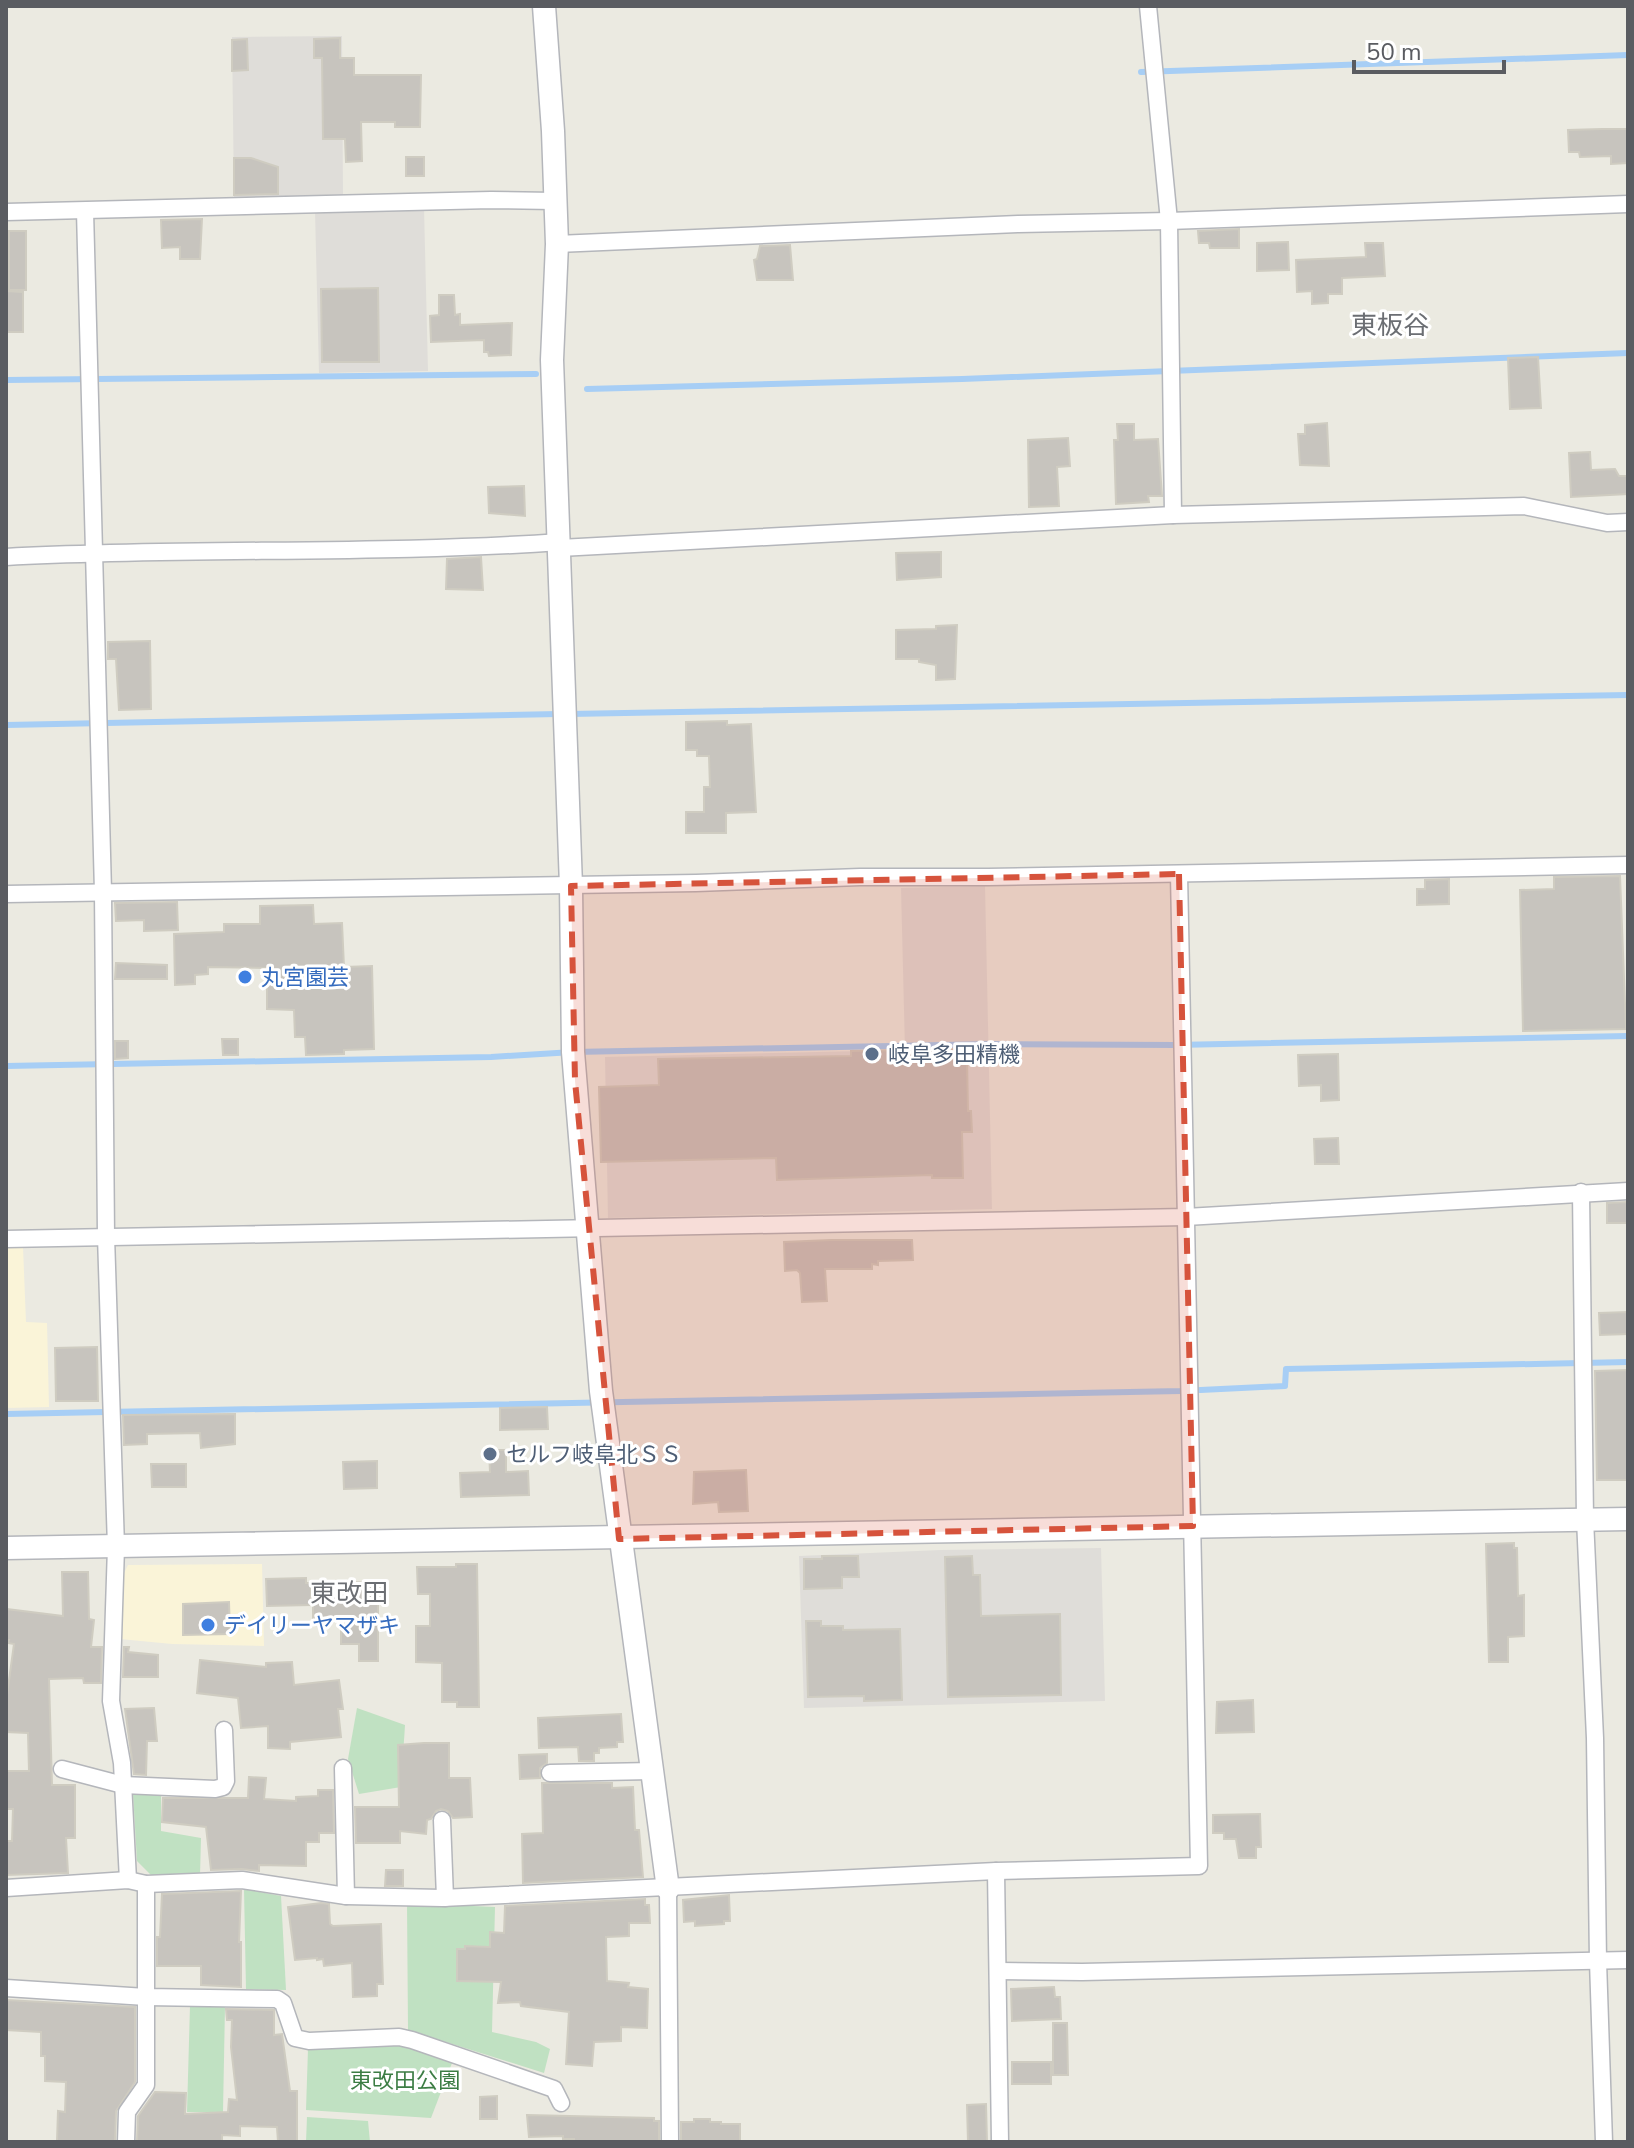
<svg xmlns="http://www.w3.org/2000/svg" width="1634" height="2148" viewBox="0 0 1634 2148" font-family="'Nunito Sans','Noto Sans JP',sans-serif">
  <rect width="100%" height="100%" fill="#ebeae1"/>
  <g fill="#faf4d8">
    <polygon points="23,1247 26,1322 47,1323 49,1407 6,1408 6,1248"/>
    <polygon points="262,1564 264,1646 172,1644 120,1639 123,1575 128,1565"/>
  </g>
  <g fill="#dfddd9">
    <polygon points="342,36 343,197 234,197 232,37"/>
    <polygon points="424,208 428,371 319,373 315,211"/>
    <polygon points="985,886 992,1209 608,1218 605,1057 905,1050 901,888"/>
    <polygon points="1101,1548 1105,1701 804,1708 799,1556 941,1550"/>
  </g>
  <g fill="#c0e1c2">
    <polygon points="357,1708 405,1725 401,1787 359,1794 348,1759"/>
    <polygon points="133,1793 161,1793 161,1831 201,1838 200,1876 152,1876 137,1861"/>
    <polygon points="244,1889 281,1896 286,1990 246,1989"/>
    <polygon points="407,1903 495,1907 492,2032 536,2042 550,2049 544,2073 408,2030"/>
    <polygon points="190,2006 225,2006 223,2112 187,2112"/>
    <polygon points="414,2045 452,2063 431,2118 306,2110 308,2049"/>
    <polygon points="307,2117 368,2121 370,2142 306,2142"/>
  </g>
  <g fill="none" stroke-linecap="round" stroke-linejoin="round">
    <g stroke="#a7cef5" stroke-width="6">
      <polyline points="1141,72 1628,55"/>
      <polyline points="6,380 536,374"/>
      <polyline points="587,389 962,379 1628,353"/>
      <polyline points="569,714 1628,695"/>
      <polyline points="6,725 558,714"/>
      <polyline points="6,1066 491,1057 573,1052 992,1044 1175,1045 1628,1036"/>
      <polyline points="6,1414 1180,1391 1285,1386 1286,1369 1628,1362"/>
    </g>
  </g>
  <g fill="#c7c4be" stroke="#cfccc1" stroke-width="2">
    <polygon points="340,38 340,58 354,58 354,75 421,75 420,127 395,127 395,122 361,122 362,161 346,162 345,139 323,139 322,58 314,58 314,39"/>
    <polygon points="247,39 248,70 232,71 232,40"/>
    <polygon points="1602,129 1628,129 1628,163 1611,164 1611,156 1580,157 1579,152 1569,152 1568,130"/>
    <rect x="406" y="157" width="18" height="19"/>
    <polygon points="234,158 251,158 278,167 278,194 234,195"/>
    <polygon points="202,219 200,259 180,259 180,247 162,248 161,220"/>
    <polygon points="1239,229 1239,248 1210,248 1209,243 1199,243 1198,231"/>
    <rect x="9" y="231" width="17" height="59"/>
    <polygon points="1288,242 1289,270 1257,271 1257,243"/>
    <polygon points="1365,243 1383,243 1385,276 1342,278 1342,294 1328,294 1328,303 1312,304 1312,291 1297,292 1296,260 1366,257"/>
    <polygon points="790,245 793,280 757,280 754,260 757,259 760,246"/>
    <polygon points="378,288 379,362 322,362 321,289"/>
    <polygon points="6,291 23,292 23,332 6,332"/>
    <polygon points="439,295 454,295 455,315 460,314 460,325 512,323 511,355 489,356 488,352 484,352 484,340 431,342 430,316 439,315"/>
    <polygon points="1538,357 1541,408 1510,409 1508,358"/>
    <polygon points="1327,423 1329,466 1300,465 1298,434 1305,434 1305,425"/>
    <polygon points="1117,424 1134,424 1134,440 1158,439 1162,496 1148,496 1149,502 1116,504 1114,440 1118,440"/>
    <polygon points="1068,438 1070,466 1057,467 1059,506 1029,507 1028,440"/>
    <polygon points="1590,452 1591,470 1615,469 1619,476 1628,476 1628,494 1571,497 1569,453"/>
    <polygon points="524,486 525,516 489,513 488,487"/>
    <polygon points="941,552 941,577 897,580 896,553"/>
    <polygon points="481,557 483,590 446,589 447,559"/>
    <polygon points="957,625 955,679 936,680 936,665 919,662 919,659 896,659 896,630 936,629 936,626"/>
    <polygon points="150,641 151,709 119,710 116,659 108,659 108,642"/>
    <polygon points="727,721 727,725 751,724 756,812 726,813 726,833 686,833 686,812 704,812 704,787 710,787 709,756 697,756 697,750 686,750 686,722"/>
    <polygon points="1620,876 1626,1029 1523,1031 1520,890 1554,889 1554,877"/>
    <polygon points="1449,879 1449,904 1417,905 1417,889 1425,889 1425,880"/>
    <polygon points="177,902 178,930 144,931 144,920 116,921 115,903"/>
    <polygon points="313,905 314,924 342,923 344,967 372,966 374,1049 344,1050 344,1054 306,1055 305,1037 295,1037 294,1010 267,1009 267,968 208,967 208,974 195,975 195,984 175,985 174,934 224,932 224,924 260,924 260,906"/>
    <polygon points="116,963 167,965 167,979 115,979"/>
    <polygon points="222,1039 238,1039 238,1055 223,1055"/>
    <polygon points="115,1041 128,1041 128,1058 115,1059"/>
    <polygon points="961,1049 961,1058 967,1058 968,1111 971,1111 972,1132 962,1132 963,1178 932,1178 932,1175 777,1180 776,1158 601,1162 599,1087 659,1085 658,1059 851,1056 851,1051"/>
    <polygon points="1338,1054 1339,1100 1321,1101 1321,1085 1299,1086 1298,1055"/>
    <polygon points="1338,1138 1339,1164 1315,1164 1314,1139"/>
    <polygon points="1628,1202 1628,1223 1607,1223 1607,1203"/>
    <polygon points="831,1240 912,1240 913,1260 878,1261 878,1265 872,1264 872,1269 825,1269 827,1301 802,1302 800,1273 797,1270 785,1271 784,1242"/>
    <polygon points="1628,1312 1628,1334 1600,1335 1599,1313"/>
    <polygon points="97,1347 98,1401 56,1401 55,1348"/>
    <polygon points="1628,1370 1628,1480 1597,1480 1595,1371"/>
    <polygon points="547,1407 548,1429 500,1430 500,1408"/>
    <polygon points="235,1414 235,1444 201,1448 200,1433 147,1434 147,1444 124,1445 123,1415"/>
    <polygon points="489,1450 506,1450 506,1472 528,1471 529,1495 461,1497 460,1473 490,1472"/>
    <polygon points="377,1461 377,1488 344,1489 343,1462"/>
    <polygon points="151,1464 186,1464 186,1487 152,1487"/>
    <polygon points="746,1470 748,1511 719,1512 718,1502 693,1504 694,1472"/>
    <polygon points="1514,1543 1514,1548 1517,1548 1518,1596 1524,1595 1524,1636 1508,1637 1508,1662 1489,1662 1486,1544"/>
    <polygon points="822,1556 858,1556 859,1577 842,1577 842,1588 804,1589 804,1559 822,1559"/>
    <polygon points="972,1556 973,1575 980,1575 981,1616 1060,1614 1061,1695 948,1697 945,1557"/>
    <polygon points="456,1564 477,1564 479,1707 457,1707 457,1702 442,1702 442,1663 416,1662 416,1626 430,1626 430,1594 418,1594 417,1567 456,1567"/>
    <polygon points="62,1572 88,1572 89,1619 94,1620 91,1647 102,1647 101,1683 84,1683 83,1678 49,1679 52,1785 75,1785 75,1838 66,1838 68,1873 6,1875 6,1841 12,1841 13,1809 6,1809 6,1771 29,1771 28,1733 6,1732 6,1702 14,1644 8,1643 9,1640 6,1640 6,1609 63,1616"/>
    <polygon points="306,1578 306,1583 311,1583 311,1605 267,1606 266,1579"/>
    <polygon points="343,1582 378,1583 378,1661 359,1661 359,1644 341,1644 341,1621 313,1622 313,1596 341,1596"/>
    <polygon points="229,1602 230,1634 183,1635 183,1604"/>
    <polygon points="806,1621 821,1621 821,1626 843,1626 843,1630 900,1629 902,1700 864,1701 864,1696 808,1697"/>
    <polygon points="124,1647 129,1647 128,1652 158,1655 158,1677 123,1677"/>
    <polygon points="200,1660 266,1667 266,1663 292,1662 294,1685 339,1680 343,1709 338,1709 341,1737 290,1742 290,1749 268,1748 268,1726 241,1728 238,1698 197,1693"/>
    <polygon points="1253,1700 1254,1732 1216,1733 1217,1702"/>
    <polygon points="154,1708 157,1741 147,1741 146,1775 134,1774 125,1709"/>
    <polygon points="621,1714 623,1742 617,1742 617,1747 599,1748 599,1753 594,1753 594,1761 579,1761 578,1747 539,1748 538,1718"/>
    <polygon points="424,1743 449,1743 449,1778 470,1778 472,1817 453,1818 448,1811 441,1809 436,1811 431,1819 427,1820 426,1834 400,1831 400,1843 356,1843 355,1807 399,1807 398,1745"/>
    <polygon points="547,1754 547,1763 540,1768 540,1778 520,1779 519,1755"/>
    <polygon points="249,1777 266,1778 264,1799 296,1801 296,1797 318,1796 318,1790 333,1790 334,1833 319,1833 319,1842 306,1842 306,1866 259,1865 259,1871 242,1869 211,1870 206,1827 162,1822 163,1798 248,1798"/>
    <polygon points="542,1783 612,1783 612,1788 633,1787 635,1830 639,1830 643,1877 523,1883 522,1834 543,1833"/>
    <polygon points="1260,1814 1261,1847 1256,1847 1256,1858 1239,1858 1236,1839 1224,1839 1224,1833 1213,1833 1213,1815"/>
    <polygon points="386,1870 403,1870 403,1886 385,1886"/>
    <polygon points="241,1891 239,1942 241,1942 241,1987 201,1985 201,1966 157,1966 157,1937 160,1937 162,1894"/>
    <polygon points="729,1895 730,1921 724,1921 724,1924 695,1926 695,1921 684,1922 683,1900"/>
    <polygon points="645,1899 645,1905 649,1905 650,1923 629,1923 629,1936 606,1937 607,1981 629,1983 628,1987 648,1989 647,2028 621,2027 621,2041 594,2042 592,2066 566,2064 569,2012 521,2006 520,2002 498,2003 501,1982 457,1981 457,1949 465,1949 465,1946 490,1947 490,1932 504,1933 505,1906"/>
    <polygon points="321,1903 329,1904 330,1924 333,1926 381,1924 383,1984 377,1984 377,1996 353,1997 352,1963 324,1966 323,1959 317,1960 317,1958 295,1960 288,1907"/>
    <polygon points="1054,1987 1055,1997 1060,1997 1061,2019 1012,2021 1011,1989"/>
    <polygon points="6,2000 135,2007 135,2082 116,2111 115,2142 57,2142 58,2111 65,2112 66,2082 45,2081 45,2056 41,2056 41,2032 6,2030"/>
    <polygon points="226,2009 274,2010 274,2035 282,2034 290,2091 297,2091 297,2142 278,2142 277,2127 240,2126 240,2136 222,2135 222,2142 137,2142 138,2116 155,2092 186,2093 185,2114 228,2112 229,2099 237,2100 231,2047 232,2020 227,2020"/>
    <polygon points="1053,2023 1067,2023 1068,2075 1053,2075"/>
    <rect x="1012" y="2062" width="39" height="22"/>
    <polygon points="497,2096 497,2119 480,2119 480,2097"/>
    <polygon points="986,2104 987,2142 968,2142 967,2105"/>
    <polygon points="527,2115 654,2118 654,2121 659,2121 659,2142 574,2142 574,2139 563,2139 563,2136 529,2137"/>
    <polygon points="694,2119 710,2119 710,2122 721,2122 721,2124 740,2124 740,2142 681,2142 681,2122 694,2122"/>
  </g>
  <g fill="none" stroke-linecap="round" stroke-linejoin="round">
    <g stroke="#b4b6bb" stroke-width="19">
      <g id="minor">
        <polyline points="1148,6 1169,221 1173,515"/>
        <polyline points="85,211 103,892 106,1236 116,1547 111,1701 122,1763 128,1880"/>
        <polyline points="6,212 491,200 554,201"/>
        <polyline points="557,244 1018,224 1169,221 1628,204"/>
        <polyline points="560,548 1173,515 1524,506 1607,523 1628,522"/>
        <path d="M 6,557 C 190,547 375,555 560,542"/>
        <polyline points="6,894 696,883 860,877 988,877 1628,865"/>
        <polyline points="1581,1192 1585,1519 1595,1738 1598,1961 1604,2142"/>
        <polyline points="6,1239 1186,1217 1628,1191"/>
        <polyline points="343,1768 346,1896"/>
        <polyline points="62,1769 123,1785 215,1789 223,1787 226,1781 224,1730"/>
        <polyline points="550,1773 652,1771"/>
        <polyline points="442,1820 445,1898"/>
        <polyline points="996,1871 1000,2142"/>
        <polyline points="6,1888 128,1880 146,1884 242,1880 346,1896 442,1898 996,1871 1199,1866 1179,874"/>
        <polyline points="668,1889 670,2142"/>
        <polyline points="998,1971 1082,1972 1628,1960"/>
        <polyline points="6,1988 146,1997 277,1999 283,2003 295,2038 309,2041 399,2037 412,2040 554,2089 561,2103"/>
        <polyline points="126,2142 127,2112 146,2085 146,1884"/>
      </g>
    </g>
    <g stroke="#b4b6bb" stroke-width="25">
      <g id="tertiary">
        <polyline points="544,6 553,131 557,244 552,360 571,886 573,1052 601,1391 668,1889"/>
        <polyline points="6,1548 1628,1519"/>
      </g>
    </g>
    <use href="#minor" stroke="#fff" stroke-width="16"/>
    <use href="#tertiary" stroke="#fff" stroke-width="22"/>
  </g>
  <path fill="#d6533c" fill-opacity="0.2" stroke="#d6533c" stroke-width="6" stroke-dasharray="16 10" stroke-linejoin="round" d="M 1179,874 L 1193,1526 L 619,1539 L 575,1081 L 571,886 Z"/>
  <g fill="#3f7fe0" stroke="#fff" stroke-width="3">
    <circle cx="245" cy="977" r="8"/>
    <circle cx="208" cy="1625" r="8"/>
  </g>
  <g fill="#5c6f8a" stroke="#fff" stroke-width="3">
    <circle cx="872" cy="1054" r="8"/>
    <circle cx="490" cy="1454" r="8"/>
  </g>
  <g text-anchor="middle" stroke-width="6" stroke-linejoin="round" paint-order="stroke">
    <g font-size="22" fill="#366cbe" stroke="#fff" text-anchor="start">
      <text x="261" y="985">丸宮園芸</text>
      <text x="224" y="1633">デイリーヤマザキ</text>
    </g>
    <g font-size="22" fill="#4e5e75" stroke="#fff" text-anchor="start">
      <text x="888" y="1062">岐阜多田精機</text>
      <text x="506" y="1462">セルフ岐阜北ＳＳ</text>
    </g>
    <g font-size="22" fill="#3c7d44" stroke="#fff">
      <text x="405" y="2088">東改田公園</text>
    </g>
    <g font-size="26" fill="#6b6e73" stroke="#fff">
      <text x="1390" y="334">東板谷</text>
      <text x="349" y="1602">東改田</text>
    </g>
  </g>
  <rect width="1634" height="2148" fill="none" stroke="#5a5c61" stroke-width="16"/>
  <path d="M1354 60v12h150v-12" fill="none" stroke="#5a5c61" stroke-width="4"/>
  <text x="1366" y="60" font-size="24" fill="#5a5c61" stroke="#ffffff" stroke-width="6" paint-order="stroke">50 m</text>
</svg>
